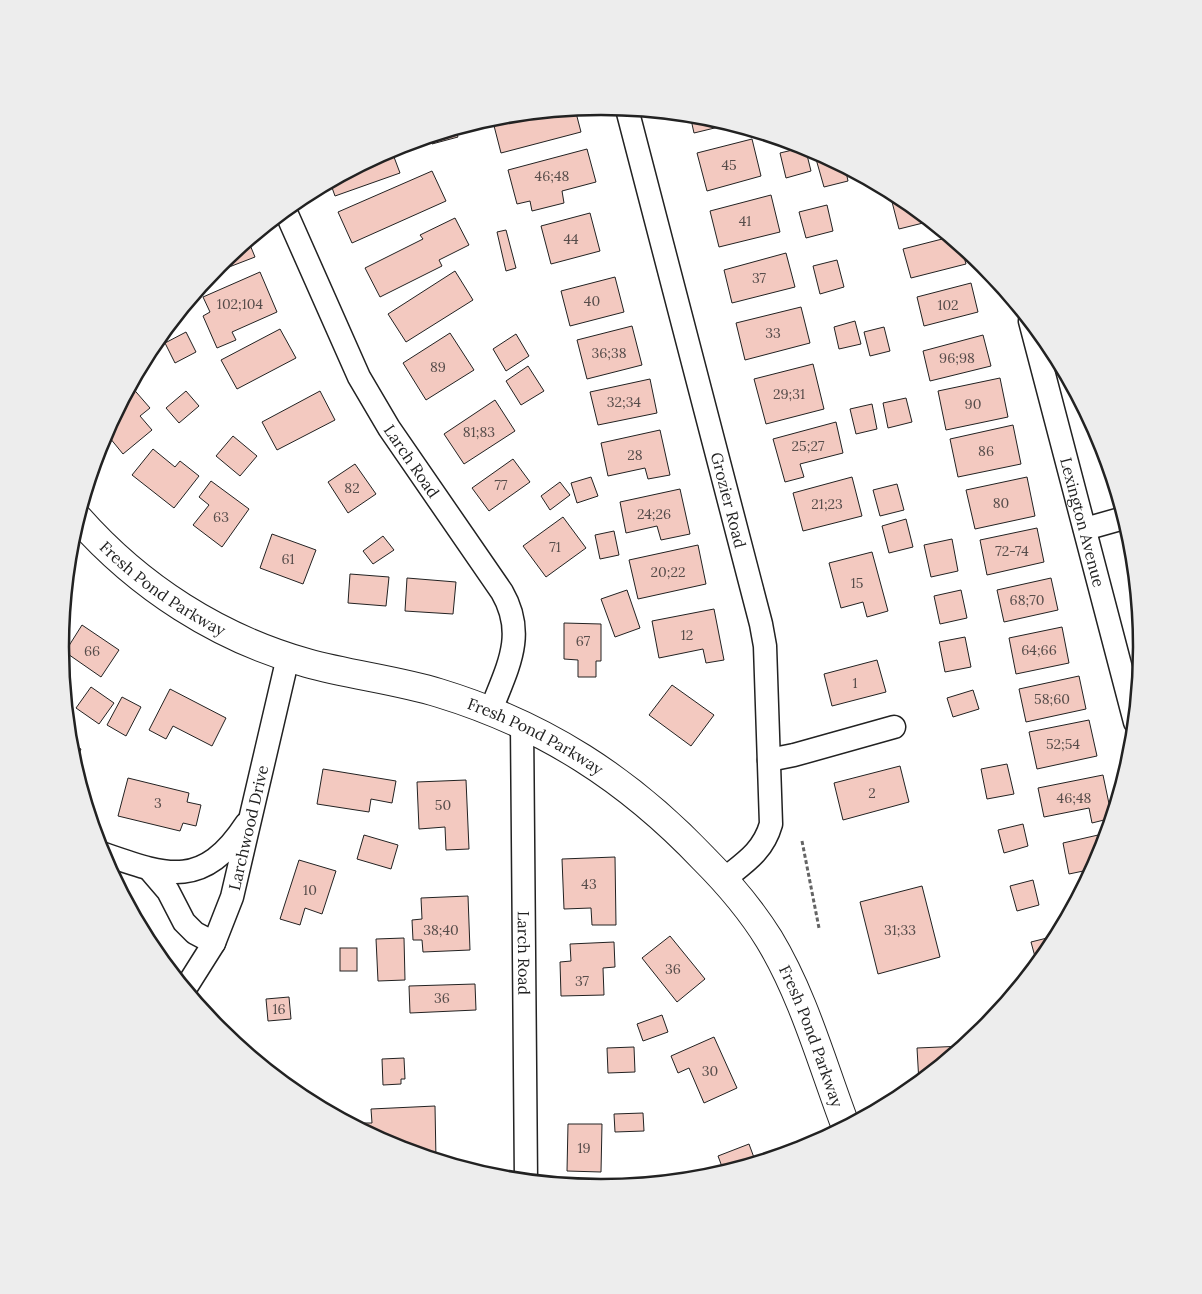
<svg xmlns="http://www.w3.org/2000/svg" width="1202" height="1294" viewBox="0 0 1202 1294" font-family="Lora,serif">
  <rect width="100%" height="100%" fill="#fff"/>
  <g fill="#f3c9c0" stroke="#222">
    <polygon points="575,109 581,132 501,153 492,118"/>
    <polygon points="690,115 707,116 731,124 694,133"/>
    <polygon points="455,129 458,137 432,144 430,136"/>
    <polygon points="752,139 761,176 707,191 697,153"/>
    <polygon points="805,147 811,171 786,178 780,153"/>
    <polygon points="391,149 400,173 335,196 330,182"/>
    <polygon points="587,149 596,182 562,191 564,203 532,211 530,201 517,204 508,170"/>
    <polygon points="826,157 845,167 848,181 824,187 816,159"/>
    <polygon points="432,171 446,201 352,243 338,212"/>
    <polygon points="771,195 780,232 719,247 710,211"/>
    <polygon points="900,196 902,197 931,221 899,229 891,198"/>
    <polygon points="827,205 833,231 806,238 799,212"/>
    <polygon points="590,213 600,251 551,264 541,226"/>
    <polygon points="455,218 469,245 439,260 442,266 380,297 365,268 423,239 420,235"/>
    <polygon points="506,230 516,268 506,271 497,232"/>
    <polygon points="950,237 961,246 966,264 911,278 903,249"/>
    <polygon points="248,240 255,257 211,274 219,264"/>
    <polygon points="786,253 795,287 732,303 724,270"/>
    <polygon points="837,260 844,287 820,294 813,266"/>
    <polygon points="455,271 473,300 406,342 388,314"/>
    <polygon points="260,272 277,312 232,332 236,340 217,348 203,316 210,312 203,297"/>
    <polygon points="615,277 624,312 570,326 561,291"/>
    <polygon points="971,283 978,312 924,326 917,297"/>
    <polygon points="801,307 810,343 745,360 736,323"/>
    <polygon points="855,321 861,344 839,349 834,327"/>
    <polygon points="632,326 642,365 587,379 577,340"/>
    <polygon points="884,327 890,351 870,356 864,332"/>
    <polygon points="280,329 296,358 237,389 221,360"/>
    <polygon points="186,332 196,352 175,363 165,343"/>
    <polygon points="450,333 474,370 426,400 403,363"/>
    <polygon points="516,334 529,356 506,371 493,349"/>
    <polygon points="983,335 991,366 930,381 923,351"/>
    <polygon points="813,364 824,409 766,424 754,379"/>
    <polygon points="528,366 544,391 521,405 506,381"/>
    <polygon points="1000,378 1008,417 946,430 938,391"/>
    <polygon points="650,379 657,413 598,425 590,392"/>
    <polygon points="130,385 150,408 140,416 152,430 123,454 105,432"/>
    <polygon points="186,391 199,406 179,423 166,408"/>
    <polygon points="320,391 335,420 277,450 262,422"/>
    <polygon points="906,398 912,422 888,428 883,403"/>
    <polygon points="495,400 515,431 464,464 444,434"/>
    <polygon points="872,404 877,429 856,434 850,409"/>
    <polygon points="836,422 843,453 800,464 804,477 785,482 773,439"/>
    <polygon points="1013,425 1021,464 958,477 950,439"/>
    <polygon points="660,430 670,475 648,479 645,468 608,476 601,443"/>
    <polygon points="233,436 257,456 240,476 216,456"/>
    <polygon points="153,449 175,467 180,461 199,476 174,508 132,475"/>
    <polygon points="1103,453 1105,453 1116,490 1112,491"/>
    <polygon points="513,459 530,482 489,511 472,488"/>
    <polygon points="355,464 376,494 348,513 328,482"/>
    <polygon points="591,477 598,496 577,503 571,483"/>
    <polygon points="852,477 862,516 803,531 793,493"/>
    <polygon points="1027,477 1035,516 975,529 966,490"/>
    <polygon points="211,481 249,509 222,547 193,525 209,505 199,497"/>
    <polygon points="560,482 570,495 550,510 541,496"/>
    <polygon points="897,484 904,510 880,516 873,490"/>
    <polygon points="680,489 690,534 661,540 657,526 626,533 620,502"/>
    <polygon points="563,517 586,548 546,577 523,546"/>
    <polygon points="906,519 913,547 889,553 882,526"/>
    <polygon points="1037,528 1044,562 987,575 980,540"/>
    <polygon points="614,531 619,555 600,559 595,535"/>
    <polygon points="272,534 316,550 303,584 260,568"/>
    <polygon points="383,536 394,550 373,564 363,551"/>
    <polygon points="952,539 958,571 931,577 924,545"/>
    <polygon points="698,545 706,584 638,599 629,560"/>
    <polygon points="872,552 888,611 867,617 863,602 841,608 829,563"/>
    <polygon points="350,574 389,577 386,606 348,603"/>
    <polygon points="407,578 456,582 453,614 405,611"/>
    <polygon points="1051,578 1058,610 1004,622 997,590"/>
    <polygon points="627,590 640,628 615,637 601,599"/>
    <polygon points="961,590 967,618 940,624 934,596"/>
    <polygon points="714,609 724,660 706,663 703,649 659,658 652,621"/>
    <polygon points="564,623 601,624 601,661 596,661 596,677 578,677 578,660 564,659"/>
    <polygon points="82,625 119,650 101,677 65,652"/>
    <polygon points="1062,627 1069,663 1016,674 1009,638"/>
    <polygon points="965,637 971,667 945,672 939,642"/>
    <polygon points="877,660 886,692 832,706 824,674"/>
    <polygon points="1079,676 1086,709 1026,722 1019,689"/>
    <polygon points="672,685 714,715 691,746 649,715"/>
    <polygon points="91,687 114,703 99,724 76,708"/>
    <polygon points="170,689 226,718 212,746 173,726 166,739 149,730"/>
    <polygon points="973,690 979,709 953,717 947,698"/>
    <polygon points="122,697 141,707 126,736 107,725"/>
    <polygon points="1089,720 1097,756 1037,769 1029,732"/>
    <polygon points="70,744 81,749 74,766 70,752"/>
    <polygon points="1007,764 1014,794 987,799 981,769"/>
    <polygon points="900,766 909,802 843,820 834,783"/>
    <polygon points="323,769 396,781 392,803 371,799 369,812 317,804"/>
    <polygon points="1103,775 1112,818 1092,823 1089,808 1044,817 1038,788"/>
    <polygon points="128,778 189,793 187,802 201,805 196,826 183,823 180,831 118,816"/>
    <polygon points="466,780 469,849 446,850 445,827 419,829 417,782"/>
    <polygon points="1023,824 1028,846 1004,853 998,830"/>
    <polygon points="1107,833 1101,854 1093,869 1069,874 1063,843"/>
    <polygon points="364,835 398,845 391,869 357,859"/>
    <polygon points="615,857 616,925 592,925 591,908 564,909 562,859"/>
    <polygon points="299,860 336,871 322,914 305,908 300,925 280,919"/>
    <polygon points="1033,880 1039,905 1017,911 1010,886"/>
    <polygon points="922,886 940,957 878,974 860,902"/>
    <polygon points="468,896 470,950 423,952 422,940 413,940 412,920 422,919 421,898"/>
    <polygon points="670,936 705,979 677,1002 642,958"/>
    <polygon points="1051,937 1053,943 1037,964 1031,942"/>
    <polygon points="404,938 405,980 378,981 376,939"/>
    <polygon points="614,942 615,967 603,968 604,995 561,996 560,962 571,961 570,944"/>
    <rect x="340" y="948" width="17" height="23"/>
    <polygon points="475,984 476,1010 410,1013 409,986"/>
    <polygon points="289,997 291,1019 268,1021 266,999"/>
    <polygon points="662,1015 668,1032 643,1041 637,1024"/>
    <polygon points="714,1037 737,1088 704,1103 689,1068 678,1073 671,1056"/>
    <polygon points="964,1046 919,1083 917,1048"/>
    <polygon points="634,1047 635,1072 608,1073 607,1048"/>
    <polygon points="404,1058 405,1079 401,1079 401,1084 383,1085 382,1059"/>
    <polygon points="435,1106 436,1160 394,1147 364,1131 364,1123 372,1123 371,1109"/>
    <polygon points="643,1113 644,1131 615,1132 614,1114"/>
    <polygon points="568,1124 602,1124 601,1172 567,1171"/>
    <polygon points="749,1144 756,1163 724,1172 718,1156"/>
  </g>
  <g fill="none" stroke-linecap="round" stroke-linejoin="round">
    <g stroke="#222" stroke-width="25">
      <g id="street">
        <path id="s1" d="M 627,109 L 761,624 L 765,646 L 771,824 C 763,852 744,863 723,880"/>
        <path id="s2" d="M 285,210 L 359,377 L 389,428 L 502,592 C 527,635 507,668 491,710"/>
        <path id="s3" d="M 1030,321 L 1135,722"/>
        <polyline points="1085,529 1124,518"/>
        <path id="s4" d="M 522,724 L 526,1181"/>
        <polyline points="769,760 794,755 894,727"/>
        <path d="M 101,853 C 165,875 202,891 246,824"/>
        <polyline points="150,870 168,891 184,922 195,933 214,943"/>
        <path id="s5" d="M 185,989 L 214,943 L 232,897 L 288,657"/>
      </g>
    </g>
    <g stroke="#222" stroke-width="30">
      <g id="highway">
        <path id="s6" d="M 78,518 C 139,587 218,638 307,663 C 350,675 396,680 439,693 C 544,725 628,779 704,859 C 728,883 751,910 769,939 C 804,997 822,1064 846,1127"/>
      </g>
    </g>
    <polyline stroke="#646464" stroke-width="3" stroke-dasharray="4 2.5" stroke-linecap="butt" points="802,841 819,928"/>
    <use href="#street" stroke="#fff" stroke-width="22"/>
    <use href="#highway" stroke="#fff" stroke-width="28"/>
  </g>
  <g text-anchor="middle" stroke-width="4" stroke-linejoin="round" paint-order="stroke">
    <g font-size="14" fill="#564c4a">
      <text x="729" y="170">45</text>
      <text x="552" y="181">46;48</text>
      <text x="745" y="226">41</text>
      <text x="571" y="244">44</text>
      <text x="759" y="283">37</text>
      <text x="592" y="306">40</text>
      <text x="240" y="309">102;104</text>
      <text x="948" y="310">102</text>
      <text x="773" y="338">33</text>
      <text x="609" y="358">36;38</text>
      <text x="957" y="363">96;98</text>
      <text x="438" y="372">89</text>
      <text x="789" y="399">29;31</text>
      <text x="624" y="407">32;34</text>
      <text x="973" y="409">90</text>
      <text x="479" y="437">81;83</text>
      <text x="808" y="451">25;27</text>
      <text x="986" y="456">86</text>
      <text x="635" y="460">28</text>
      <text x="501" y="490">77</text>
      <text x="352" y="493">82</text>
      <text x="1001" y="508">80</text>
      <text x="827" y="509">21;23</text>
      <text x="654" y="519">24;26</text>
      <text x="221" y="522">63</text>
      <text x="555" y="552">71</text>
      <text x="1012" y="556">72-74</text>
      <text x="288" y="564">61</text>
      <text x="668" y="577">20;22</text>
      <text x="857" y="588">15</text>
      <text x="1027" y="605">68;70</text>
      <text x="687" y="640">12</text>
      <text x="583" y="646">67</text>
      <text x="1039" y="655">64;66</text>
      <text x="92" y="656">66</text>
      <text x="855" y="688">1</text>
      <text x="1052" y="704">58;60</text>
      <text x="1063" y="749">52;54</text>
      <text x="872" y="798">2</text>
      <text x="1074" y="803">46;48</text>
      <text x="158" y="808">3</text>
      <text x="443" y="810">50</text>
      <text x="589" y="889">43</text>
      <text x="310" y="895">10</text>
      <text x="441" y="935">38;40</text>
      <text x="900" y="935">31;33</text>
      <text x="673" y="974">36</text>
      <text x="582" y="986">37</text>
      <text x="442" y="1003">36</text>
      <text x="279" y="1014">16</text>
      <text x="710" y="1076">30</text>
      <text x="584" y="1153">19</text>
    </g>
    <g font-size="16" fill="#222" stroke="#fff">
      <text dy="6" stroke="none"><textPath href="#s2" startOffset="282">Larch Road</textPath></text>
      <text dy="6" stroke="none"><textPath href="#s1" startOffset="404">Grozier Road</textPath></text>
      <text dy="6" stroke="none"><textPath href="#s3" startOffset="208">Lexington Avenue</textPath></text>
      <text dy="6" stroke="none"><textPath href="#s6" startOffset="111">Fresh Pond Parkway</textPath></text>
      <text dy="6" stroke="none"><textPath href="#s6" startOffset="516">Fresh Pond Parkway</textPath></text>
      <text dy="6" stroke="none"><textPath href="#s5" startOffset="175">Larchwood Drive</textPath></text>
      <text dy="6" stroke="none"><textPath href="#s4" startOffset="229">Larch Road</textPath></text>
      <text dy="6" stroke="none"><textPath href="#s6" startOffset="936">Fresh Pond Parkway</textPath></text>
    </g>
  </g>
  <path d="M0 0H1202V1294H0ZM69 647a532 532 0 1 1 1064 0a532 532 0 1 1-1064 0Z" fill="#ededed" fill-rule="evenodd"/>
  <path fill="none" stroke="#222" stroke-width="2.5" d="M69 647a532 532 0 1 1 1064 0a532 532 0 1 1-1064 0Z"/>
</svg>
